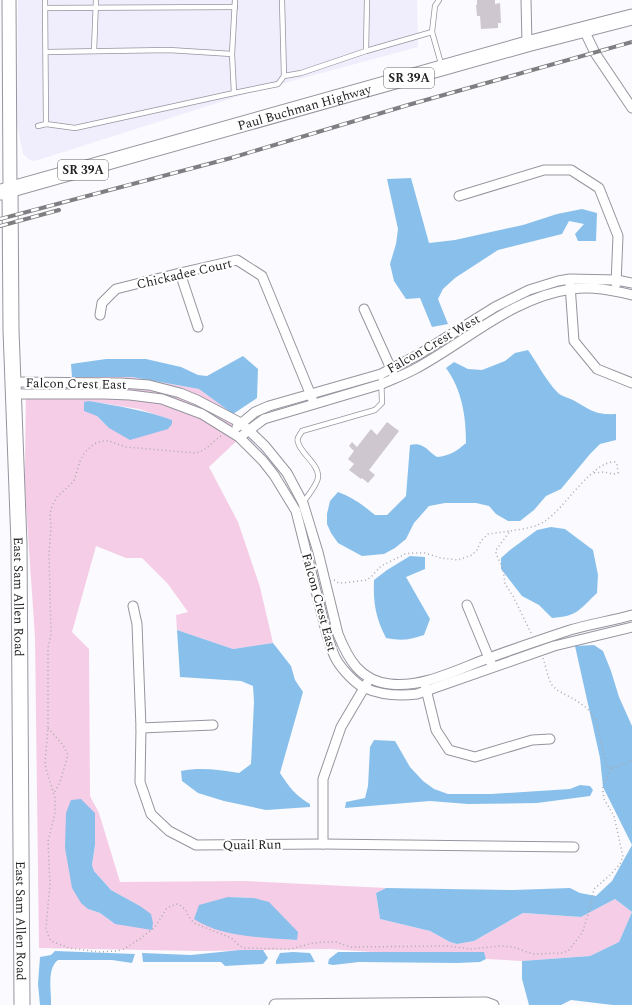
<svg xmlns="http://www.w3.org/2000/svg" width="632" height="1005" viewBox="0 0 632 1005" font-family="Spectral,serif">
  <rect width="100%" height="100%" fill="#fbfafe"/>
  <polygon fill="#f0eefc" points="18,0 417,0 418,47 255,91 35,161 30,160 23,154 17,124"/>
  <path fill="#f6cde6" fill-rule="evenodd" d="M 72,377 L 132,377 L 199,389 L 233,414 L 242,436 L 209,467 L 238,522 L 260,587 L 273,643 L 233,649 L 177,630 L 176,615 L 188,612 L 168,584 L 142,558 L 126,558 L 96,546 L 72,632 L 89,649 L 90,796 L 99,813 L 120,882 L 246,881 L 386,888 L 376,893 L 380,919 L 430,931 L 450,942 L 457,944 L 474,941 L 523,913 L 581,917 L 615,899 L 632,912 L 619,942 L 590,956 L 522,961 L 486,959 L 484,953 L 386,953 L 330,949 L 200,951 L 39,948 L 35,637 L 24,476 L 25,470 L 26,385 ZM 89,401 L 139,409 L 172,420 L 109,428 L 97,416 ZM 66,813 L 95,845 L 92,865 L 94,871 L 111,890 L 140,906 L 115,924 L 100,913 L 88,909 L 66,828 ZM 228,897 L 254,898 L 297,940 L 230,933 Z"/>
  <g fill="#89c0eb">
    <polygon points="411,178 429,243 455,240 523,225 557,214 582,209 597,213 596,241 578,241 575,234 584,224 569,221 562,234 498,250 455,278 443,289 438,299 448,324 432,327 420,298 406,299 394,281 390,264 396,244 398,229 387,179"/>
    <path d="M 528,350 C 536,361 551,389 561,395 C 564,397 569,398 573,400 C 591,410 594,415 616,414 L 616,440 L 600,444 L 590,454 L 561,489 L 546,496 L 534,510 L 520,521 L 508,521 L 496,514 L 489,506 L 476,503 L 445,503 L 429,506 L 414,523 L 406,539 L 395,548 L 384,554 L 362,556 L 338,543 L 331,533 L 327,524 L 327,514 L 330,501 L 338,492 C 352,497 363,505 375,515 L 387,515 L 406,496 L 410,445 C 424,442 426,450 437,457 C 449,456 457,451 466,443 C 466,416 462,390 446,368 L 454,362 L 468,369 L 482,370 L 505,361 L 515,353 Z"/>
    <polygon points="243,356 258,369 257,398 233,414 199,389 132,377 72,377 71,364 106,359 146,359 181,367 198,375 207,376"/>
    <path d="M 89,401 C 117,406 145,410 172,420 L 172,424 L 168,429 L 130,440 L 109,428 L 97,416 L 84,411 L 84,402 Z"/>
    <path d="M 551,527 L 565,529 L 593,550 L 598,575 L 597,593 C 579,610 578,616 552,618 L 539,605 L 522,596 L 501,569 L 501,558 L 510,550 L 537,530 Z"/>
    <path d="M 410,556 L 425,557 L 425,569 L 406,577 L 430,619 L 424,635 C 409,640 402,641 386,638 C 376,618 373,604 374,580 L 387,570 Z"/>
    <path d="M 177,630 L 233,649 L 273,643 L 291,666 L 295,680 L 303,692 L 280,773 C 290,788 294,794 310,804 L 310,807 L 266,810 L 224,801 L 198,793 L 182,781 L 181,771 C 201,767 220,770 239,773 L 251,764 L 254,702 L 253,686 L 241,681 L 180,677 Z"/>
    <polygon points="594,645 603,651 611,671 619,697 632,726 632,1005 613,1005 571,1000 561,1005 529,1005 522,979 522,961 590,956 619,942 632,912 615,899 581,917 523,913 474,941 457,944 450,942 430,931 380,919 376,893 386,888 513,890 570,888 580,893 596,896 612,881 632,845 603,787 600,758 575,646"/>
    <polygon points="374,740 395,741 410,767 423,781 434,789 448,794 491,794 570,789 580,785 590,786 593,790 590,796 537,803 468,804 430,801 345,808 346,802 365,798 368,786 370,747"/>
    <polygon points="81,799 95,813 95,845 92,865 94,871 111,890 140,906 151,914 153,923 152,930 115,924 100,913 88,909 81,903 72,888 65,848 66,813 71,800"/>
    <path d="M 228,897 L 254,898 L 269,902 L 298,932 L 297,940 C 266,938 220,937 194,919 L 199,905 Z"/>
    <polygon points="240,950 263,950 268,958 263,964 225,966 221,962 143,962 142,953 191,955"/>
    <path d="M 55,951 L 135,954 L 132,963 L 112,960 L 58,960 C 46,969 52,992 51,1005 L 40,1005 L 38,984 L 40,957 L 51,955 Z"/>
    <polygon points="293,952 310,953 315,962 276,964 276,961 280,953"/>
    <polygon points="338,952 484,952 486,959 480,962 457,963 359,962 333,965 328,964 329,959"/>
  </g>
  <g fill="#cec7d0">
    <polygon points="477,0 495,0 495,4 500,3 501,23 498,23 498,28 481,29 480,16 477,16 476,5 477,5"/>
    <polygon points="387,422 399,431 369,470 375,475 368,483 362,478 361,479 349,470 354,464 348,459 354,451 349,446 352,442 357,447 371,429 377,435"/>
  </g>
  <g fill="none" stroke-linecap="round" stroke-linejoin="round">
    <g stroke="#96959f" stroke-width="6">
      <g id="lane">
        <polyline points="45,0 46,124 75,128 234,93"/>
        <polyline points="282,0 284,76"/>
        <polyline points="439,0 435,6 432,32 442,67"/>
        <polyline points="45,8 235,7"/>
        <polyline points="94,51 96,0"/>
        <polyline points="366,51 367,0"/>
        <polyline points="46,52 169,50 232,54 234,93 278,84 284,76 301,73 366,51 432,32"/>
        <polyline points="232,54 235,0"/>
        <polyline points="38,126 46,124"/>
        <path d="M 302,504 C 306,498 318,484 318,477 C 319,464 300,453 298,442 C 296,438 300,435 302,431 L 375,410 L 382,403 L 381,374"/>
      </g>
    </g>
    <g stroke="#96959f" stroke-width="11">
      <g id="street">
        <polyline points="526,0 527,44"/>
        <polyline points="584,30 595,53 632,108"/>
        <polyline points="459,196 544,170 571,170 599,188 618,236 616,284"/>
        <polyline points="180,273 198,327"/>
        <polyline points="570,285 574,341 597,369 632,383"/>
        <polyline points="364,309 393,373"/>
        <polyline points="100,315 102,303 116,289 180,273 237,260 262,276 312,398"/>
        <path d="M 13,382 L 121,383 L 149,385 L 180,393 L 197,400 L 241,423 L 265,446 L 287,473 L 303,503 L 318,552 L 338,634 C 348,659 360,681 390,684 C 423,688 458,669 489,658 C 516,648 543,639 570,630 C 590,624 611,621 632,615"/>
        <path d="M 13,394 L 104,394 L 130,395 L 162,399 L 202,414 L 239,437 L 263,461 L 274,475 L 296,511 L 327,635 C 330,643 332,652 336,659 C 341,668 355,684 365,688 C 381,695 400,696 417,694 L 554,646 L 632,627"/>
        <polyline points="237,427 255,412 269,406 381,374 418,355 495,307 529,290 558,281 570,279 617,280 632,283"/>
        <path d="M 244,434 L 264,419 L 382,384 C 393,379 404,375 415,369 C 466,342 512,297 572,289 C 592,286 612,290 632,295"/>
        <polyline points="467,605 491,663"/>
        <polyline points="133,606 137,624 141,728 140,782 151,814 169,831 196,845 323,844 574,847"/>
        <polyline points="425,685 436,730 449,750 475,757 532,740 550,739"/>
        <polyline points="141,728 213,725"/>
        <polyline points="323,844 323,779 341,727 367,683"/>
        <polyline points="274,1005 275,1004 486,1002 494,1005"/>
      </g>
    </g>
    <g stroke="#96959f" stroke-width="15">
      <polyline id="secondary" points="9,0 10,190"/>
    </g>
    <g stroke="#96959f" stroke-width="17">
      <g id="primary">
        <path id="s1" d="M 10,190 L 11,330 L 19,544 L 22,1005"/>
        <path id="s2" d="M 1,192 L 527,44 L 632,17"/>
      </g>
    </g>
    <g stroke="#a9a9ac" stroke-width="1.5" stroke-dasharray="1 3" stroke-linecap="butt">
      <path d="M 221,436 C 212,442 206,451 195,453 L 126,447 L 109,441 L 102,441 L 94,444 L 85,452 L 80,461 L 74,481 L 57,497 L 52,506 L 50,514 L 51,528 L 49,554 L 51,634 L 48,648 L 48,728 L 45,762 L 46,769 L 55,798 L 55,813 L 48,841 L 50,884 L 46,928 L 48,935 L 51,941 L 69,948 L 99,952 L 117,951 L 124,949 L 141,938 L 155,927 L 167,908 L 176,904 L 180,905 L 186,910 L 188,916 L 194,923 L 231,938 L 240,946 L 245,948 L 291,949 L 313,943 L 324,942 L 336,942 L 351,947 L 447,946 L 471,949 L 500,946 L 513,947 L 533,954 L 563,953 L 569,950 L 582,933 L 590,909 L 594,889 L 610,875 L 620,864 L 623,857 L 614,816 L 604,799 L 603,792 L 603,785 L 612,768 L 607,767 L 596,721 C 589,705 571,698 557,690 L 552,685 L 549,679 L 543,658"/>
      <polyline points="334,580 339,583 343,583 367,580 372,576 381,566 405,554 411,553 425,553 441,558 458,560 472,555 477,550 481,541 488,534 510,531"/>
      <path d="M 531,633 L 513,596 L 505,584 L 503,568 L 496,554 L 496,550 L 510,531 C 521,529 535,528 545,521 C 565,508 592,461 615,462 L 617,464 L 618,473 L 614,474 L 604,472 L 593,473"/>
      <polyline points="48,728 63,745 68,755 60,782 54,793"/>
      <polyline points="612,768 632,761"/>
    </g>
    <use href="#lane" stroke="#fff" stroke-width="4.5"/>
    <use href="#street" stroke="#fff" stroke-width="9"/>
    <use href="#secondary" stroke="#fff" stroke-width="13"/>
    <use href="#primary" stroke="#fff" stroke-width="15"/>
    <g stroke="#7f7f82" stroke-width="4">
      <g id="rail">
        <polyline points="0,219 231,158 408,105 632,42"/>
        <polyline points="0,226 59,210"/>
      </g>
    </g>
    <use href="#rail" stroke="#fff" stroke-width="2.5" stroke-dasharray="8" stroke-linecap="butt"/>
  </g>
  <g text-anchor="middle" stroke-width="4" stroke-linejoin="round" paint-order="stroke">
    <g fill="#fff" stroke="#656567" stroke-width="1">
      <rect x="384" y="68" width="50" height="20" rx="3"/>
      <rect x="58" y="160" width="50" height="20" rx="3"/>
    </g>
    <g font-size="12" font-weight="bold" fill="#232326">
      <text x="409" y="82">SR 39A</text>
      <text x="83" y="174">SR 39A</text>
    </g>
    <g font-size="13" fill="#232326" stroke="#fff">
      <text dy="5" stroke="none"><textPath href="#s2" startOffset="315">Paul Buchman Highway</textPath></text>
      <text transform="translate(184 273) rotate(-13)" y="5">Chickadee Court</text>
      <text transform="translate(433 343) rotate(-30)" y="5">Falcon Crest West</text>
      <text transform="translate(76 383) rotate(1)" y="5">Falcon Crest East</text>
      <text dy="5" stroke="none"><textPath href="#s1" startOffset="407">East Sam Allen Road</textPath></text>
      <text transform="translate(320 602) rotate(75)" y="5">Falcon Crest East</text>
      <text transform="translate(252 844) rotate(-1)" y="5">Quail Run</text>
      <text dy="5" stroke="none"><textPath href="#s1" startOffset="731">East Sam Allen Road</textPath></text>
    </g>
  </g>
</svg>
